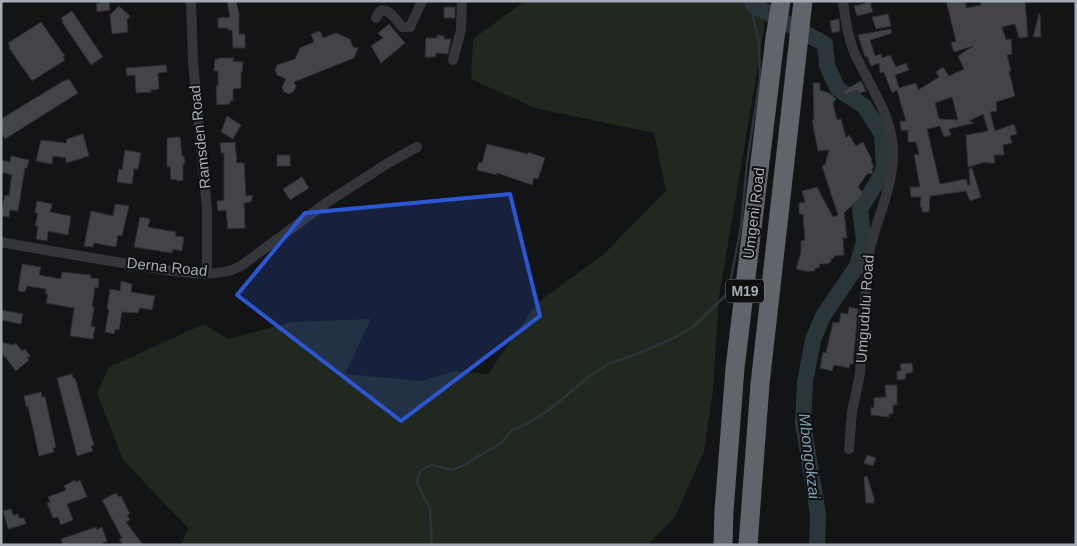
<svg xmlns="http://www.w3.org/2000/svg" width="1077" height="546" viewBox="0 0 1077 546" font-family="Arial,sans-serif">
  <rect width="100%" height="100%" fill="#131415"/>
  <polygon fill="#202820" points="525,1 764,1 764,30 719,297 713,391 704,451 675,517 647,545 180,545 189,529 123,460 97,393 109,367 204,324 228,339 292,322 371,319 345,374 421,381 454,371 488,374 537,303 604,254 666,191 654,133 535,108 471,79 473,39"/>
  <g fill="none" stroke-linecap="round" stroke-linejoin="round">
    <polyline stroke="#2b363b" stroke-width="2.5" points="432,545 430,509 417,483 420,471 431,465 452,470 464,465 501,443 512,430 527,424 550,409 591,375 610,363 634,355 672,339 693,327 728,293 741,227 747,163 760,78 759,43 753,17 753,5"/>
    <polyline stroke="#2b363b" stroke-width="16" points="753,1 753,5 825,44 827,66 838,89 864,106 882,134 884,166 881,176 860,209 864,241 857,266 823,316 813,340 805,382 803,423 818,514 817,545"/>
  </g>
  <g fill="#424448" stroke="#2d2e31" fill-rule="evenodd">
    <polygon points="99,1 109,1 110,10 97,12 96,4 99,3"/>
    <polygon points="227,1 236,1 239,13 239,34 245,34 245,48 233,48 232,30 228,30 228,28 218,28 218,18 230,17"/>
    <path d="M 946,1 L 966,2 L 966,8 L 981,5 L 980,1 L 1025,1 L 1028,37 L 1019,38 L 1015,24 L 1002,27 L 1006,40 L 1011,39 L 1012,54 L 1007,55 L 1011,71 L 1009,71 L 1015,96 L 996,102 L 997,111 L 990,112 L 995,131 L 1014,124 L 1017,134 L 1010,136 L 1012,143 L 1003,145 L 1004,155 L 994,155 L 995,163 L 987,163 L 986,162 L 968,167 L 966,135 L 988,131 L 983,114 L 969,121 L 974,123 L 949,129 L 951,135 L 944,137 L 940,126 L 927,129 L 940,184 L 966,179 L 968,185 L 970,185 L 969,169 L 972,168 L 981,197 L 970,201 L 966,191 L 930,196 L 929,212 L 922,212 L 922,207 L 920,207 L 921,197 L 911,197 L 910,187 L 920,187 L 914,155 L 919,154 L 916,142 L 908,142 L 908,130 L 901,131 L 900,121 L 906,121 L 897,90 L 892,93 L 884,72 L 880,73 L 879,63 L 871,66 L 867,56 L 865,57 L 858,35 L 891,29 L 892,33 L 870,40 L 875,56 L 881,54 L 882,58 L 890,55 L 896,67 L 906,63 L 909,70 L 895,75 L 899,88 L 916,83 L 918,90 L 939,77 L 936,72 L 943,67 L 949,76 L 964,69 L 958,56 L 973,46 L 954,52 L 951,43 L 956,41 ZM 952,97 L 958,120 L 939,119 L 935,103 Z"/>
    <polygon points="870,2 873,12 857,16 854,6"/>
    <polygon points="119,6 130,16 127,20 128,32 112,34 110,15"/>
    <rect x="444" y="7" width="11" height="11"/>
    <polygon points="72,11 103,57 91,65 62,22 63,20 61,18"/>
    <polygon points="888,14 891,26 876,29 872,17"/>
    <polygon points="1039,14 1040,14 1041,37 1033,37"/>
    <polygon points="839,19 840,31 832,33 830,21"/>
    <polygon points="41,22 65,56 63,57 65,60 32,81 9,48 10,47 8,43"/>
    <polygon points="389,24 405,43 381,63 371,46 383,38 378,33"/>
    <polygon points="320,31 323,38 336,33 350,39 353,47 358,48 354,58 294,82 296,87 294,91 289,94 284,92 282,87 286,79 277,75 275,70 277,65 295,59 300,48 314,42 311,34"/>
    <polygon points="437,35 444,36 444,39 451,39 448,54 436,53 435,57 425,57 426,38 437,38"/>
    <polygon points="219,58 234,58 233,61 243,62 242,73 241,72 241,88 233,89 233,101 230,101 230,104 217,105 216,86 218,86 218,71 214,71 215,59 219,59"/>
    <polygon points="166,65 167,72 158,73 159,89 151,90 151,92 136,93 135,75 127,76 126,68"/>
    <polygon points="69,79 78,93 5,139 1,132 1,119 65,80 66,81"/>
    <polygon points="861,81 866,91 858,94 857,90 845,95 843,91"/>
    <polygon points="813,83 820,83 820,90 829,93 836,99 833,103 837,120 841,119 846,138 849,135 856,146 863,142 872,160 871,161 874,167 872,168 873,173 867,174 858,187 863,193 861,197 844,213 847,238 843,238 844,255 834,256 834,258 831,259 831,262 827,264 820,264 819,268 815,268 815,271 809,271 809,272 796,269 801,252 801,241 805,240 803,214 799,214 799,203 805,202 802,191 817,187 833,217 838,215 822,166 825,165 829,150 818,151 813,126 812,120 814,120"/>
    <polygon points="227,116 241,125 233,139 221,132"/>
    <polygon points="83,134 89,156 66,163 66,158 53,156 52,164 36,161 41,140 66,143 67,139"/>
    <polygon points="180,137 182,156 184,156 185,164 183,164 183,180 177,181 176,179 171,180 170,166 167,167 167,138"/>
    <polygon points="235,142 237,163 244,163 246,196 253,195 251,202 244,203 245,228 228,229 226,210 218,211 217,201 224,200 224,153 221,153 220,143"/>
    <polygon points="487,144 528,154 528,152 545,158 538,179 534,178 532,185 497,173 497,175 477,170 479,162 482,163"/>
    <polygon points="125,150 141,153 138,169 134,169 132,184 117,182 119,169 122,170"/>
    <rect x="277" y="155" width="13" height="11"/>
    <polygon points="11,156 29,160 27,168 25,168 18,211 10,210 9,217 1,216 1,214 5,195 9,196 12,175 1,172 1,160 10,162"/>
    <polygon points="302,177 309,188 290,200 283,189"/>
    <polygon points="37,201 52,204 50,212 71,216 68,235 48,231 47,241 36,239 38,226 35,226 38,213 35,213"/>
    <polygon points="115,204 129,206 122,236 118,235 116,247 94,243 93,247 84,246 91,211 113,216"/>
    <polygon points="140,217 150,219 148,227 176,232 175,236 184,237 182,251 173,249 172,253 134,247"/>
    <polygon points="22,264 41,267 39,275 61,279 62,272 91,275 90,278 99,279 98,288 95,287 92,307 94,307 91,326 95,327 93,339 70,336 74,308 46,303 48,294 45,293 46,289 27,286 25,292 18,291"/>
    <polygon points="121,281 132,284 131,292 155,296 152,310 140,308 138,313 122,312 119,330 115,329 114,334 105,332 109,309 107,309 110,289 120,291"/>
    <polygon points="849,307 858,309 853,364 850,364 849,368 834,365 832,371 820,368 823,352 826,353 833,322 839,323 841,313 848,314"/>
    <polygon points="1,310 23,314 21,324 1,320"/>
    <polygon points="1,342 13,345 16,343 22,351 25,349 30,356 27,358 29,360 16,371 1,352"/>
    <polygon points="912,363 913,372 906,374 905,379 897,380 897,371 901,371 900,364"/>
    <polygon points="72,374 73,378 75,378 94,445 91,446 93,451 77,456 57,378"/>
    <polygon points="885,385 897,385 897,405 893,405 893,414 889,414 889,417 871,415 871,407 874,408 874,398 886,397"/>
    <polygon points="41,392 42,397 45,397 56,447 53,448 54,452 39,456 28,406 26,407 24,396"/>
    <polygon points="867,455 876,458 873,466 864,463"/>
    <polygon points="867,476 874,498 874,503 866,503 864,477"/>
    <polygon points="75,480 76,482 80,480 87,497 67,504 73,520 61,525 58,517 53,518 47,503 50,502 48,497 66,490 64,486"/>
    <polygon points="116,493 119,497 121,496 130,514 127,515 130,520 126,522 143,545 123,545 119,539 122,538 102,500"/>
    <polygon points="11,509 13,515 18,514 19,518 24,518 26,524 8,529 3,511"/>
    <polygon points="96,527 97,530 102,527 107,541 99,545 63,545 61,539"/>
  </g>
  <g fill="none" stroke-linecap="round" stroke-linejoin="round">
    <g stroke="#34363a" stroke-width="10">
      <polyline points="191,1 193,62 207,209 207,273"/>
      <path d="M 843,1 C 845,18 848,38 855,54 C 870,87 895,119 893,157 C 892,192 874,224 868,258 L 860,374 L 852,412 L 849,449"/>
      <path d="M 376,18 L 380,11 C 390,8 396,20 402,27 L 410,27 L 422,1"/>
      <polyline points="453,60 461,30 462,1"/>
      <path d="M 1,242 C 44,250 86,257 129,264 C 160,268 213,282 241,266 L 326,203 L 388,163 L 417,147"/>
    </g>
    <g stroke="#60656b" stroke-width="19">
      <polyline points="723,545 724,511 735,368 775,38 781,1"/>
      <polyline points="748,545 760,384 803,1"/>
    </g>
  </g>
  <path fill="#2b57d5" fill-opacity="0.2" stroke="#2b57d5" stroke-width="4" stroke-linejoin="round" d="M 510,194 L 540,316 L 401,421 L 237,295 L 305,213 Z"/>
  <g text-anchor="middle" stroke-width="4" stroke-linejoin="round" paint-order="stroke">
    <rect fill="#0f0f10" stroke="#787d84" stroke-width="1" x="726" y="279.5" width="38" height="23" rx="4"/>
    <g font-size="14" font-weight="bold" fill="#a5acb6">
      <text x="745" y="296">M19</text>
    </g>
    <g font-size="15" fill="#a5acb6" stroke="#0f0f10">
      <text transform="translate(200 137) rotate(-96)" y="5">Ramsden Road</text>
      <text transform="translate(754 213) rotate(-83)" y="5">Umgeni Road</text>
      <text transform="translate(167 267) rotate(6)" y="5">Derna Road</text>
      <text transform="translate(865 309) rotate(-86)" y="5">Umgudulu Road</text>
    </g>
    <g font-size="16" font-style="italic" fill="#7b9fb2" stroke="#0f0f10">
      <text transform="translate(810 456) rotate(83)" y="6">Mbongokzai</text>
    </g>
  </g>
  <rect width="1077" height="546" fill="none" stroke="#a5acb6" stroke-width="5"/>
</svg>
